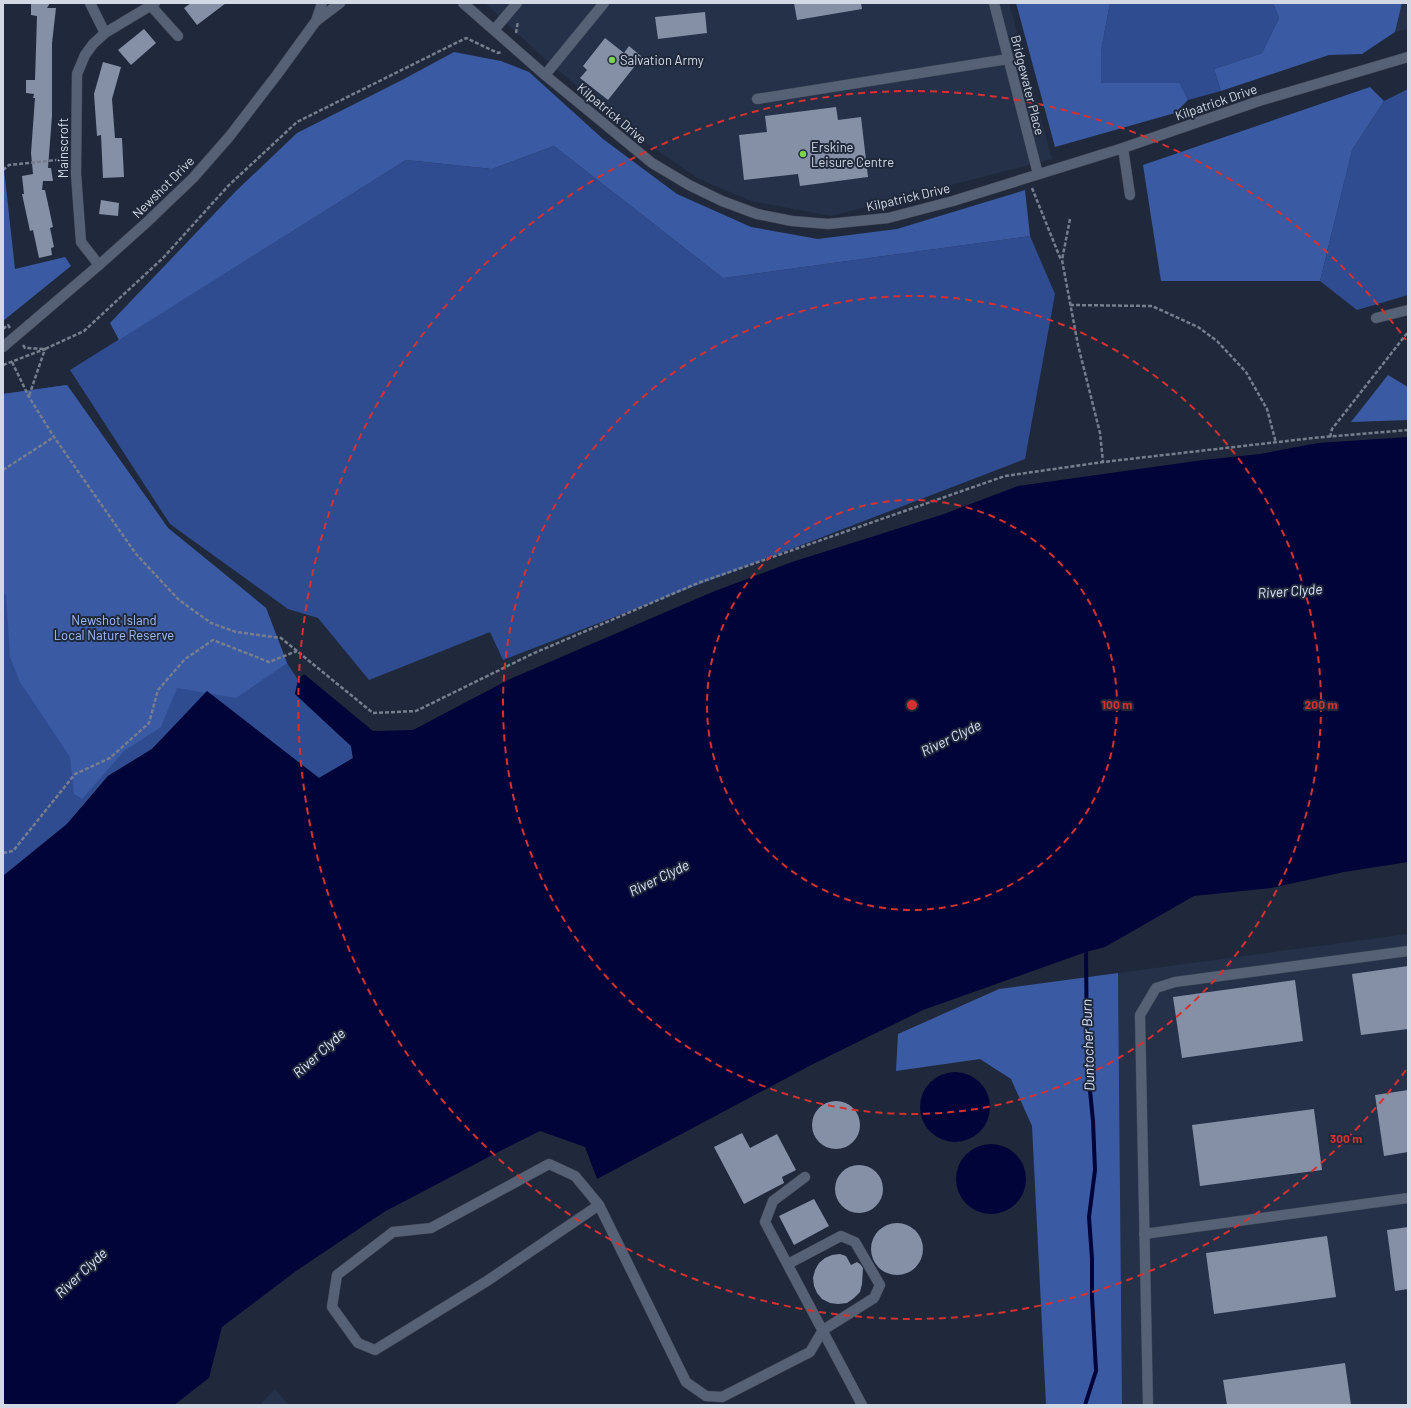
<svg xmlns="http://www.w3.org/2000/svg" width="1411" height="1408" viewBox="0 0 1411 1408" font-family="Barlow,sans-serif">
  <rect width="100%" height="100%" fill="#20293b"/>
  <g fill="#253149">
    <polygon points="485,3 1009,3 1052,159 831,216 751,201 699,179 635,135 546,60"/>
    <polygon points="1402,3 1408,3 1408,29 1395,32"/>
    <polygon points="1408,934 1408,1405 1122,1405 1118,973"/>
    <polygon points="275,1389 289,1405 260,1405"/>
  </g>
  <g fill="#2f4c91">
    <polygon points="1110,3 1273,3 1279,18 1262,53 1214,69 1221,91 1188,100 1178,83 1101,84 1101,51"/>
    <polygon points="1408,89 1408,295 1357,310 1320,281 1352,150 1384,101"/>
    <polygon points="554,146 723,278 1030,236 1055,294 1025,459 503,660 490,632 369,680 318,618 288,609 170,524 70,370 406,160 492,169"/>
    <polygon points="67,385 168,528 266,608 287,663 298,680 295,694 351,746 353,759 319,778 207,692 152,749 108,776 67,824 3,876 3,394"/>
  </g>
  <g fill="#3a5aa4">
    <polygon points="1016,3 1110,3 1101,51 1101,83 1179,83 1188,100 1175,113 1055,147"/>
    <polygon points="1273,3 1402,3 1395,32 1362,54 1329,55 1221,91 1214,69 1262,53 1279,18"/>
    <polygon points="454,52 501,61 529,72 603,139 677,194 751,227 818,239 897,229 1025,190 1030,236 723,278 554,146 492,169 406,160 119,340 110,323 236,191 297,133 402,80"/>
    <polygon points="1370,87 1384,101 1352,150 1320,281 1161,281 1143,165"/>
    <polygon points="3,160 15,269 65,257 71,266 3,321"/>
    <polygon points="1388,375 1408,387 1408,420 1351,422"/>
    <polygon points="67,385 168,528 266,608 287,663 236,698 177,688 161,727 124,751 82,799 74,794 70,757 20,682 10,657 6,594 3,595 3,394"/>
    <polygon points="1118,973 1122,1405 1046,1405 1032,1126 1011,1079 980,1059 896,1071 898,1034 999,989"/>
  </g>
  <g fill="#000438">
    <polygon points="1408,437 1408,862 1344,872 1271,888 1194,896 1105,947 1086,952 923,1010 813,1064 597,1179 585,1147 540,1131 502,1150 384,1212 296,1271 222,1327 209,1378 174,1405 3,1405 3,876 67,824 108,776 152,749 207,691 319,778 353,758 351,746 295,694 298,680 304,674 373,731 413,730 510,679 710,593 792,562 944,514 1018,486 1203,460 1260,454 1318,443"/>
    <circle cx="955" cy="1107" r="35"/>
    <circle cx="991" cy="1179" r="35"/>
  </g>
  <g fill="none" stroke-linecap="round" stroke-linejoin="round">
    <polyline stroke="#000438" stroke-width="4" points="1085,1405 1096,1371 1092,1297 1092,1259 1089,1217 1095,1170 1093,1121 1087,1060 1086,948"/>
  </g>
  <g fill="#8590a6">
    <polygon points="31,3 50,3 47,8 56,8 52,43 52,116 48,168 51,168 53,181 43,181 42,190 45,190 53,227 50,228 54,247 51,248 52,255 39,258 33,230 30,231 22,194 24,194 22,176 33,174 31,153 35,98 33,98 34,94 26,93 26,80 35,80 37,16 31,15"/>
    <polygon points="191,3 226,3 197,25 184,8"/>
    <polygon points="794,3 861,3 862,9 797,20"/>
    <polygon points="705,12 707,33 658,39 655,17"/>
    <polygon points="144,29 156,43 131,65 118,50"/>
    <polygon points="605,38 624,53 629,46 642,57 608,100 580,78 587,70 583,66"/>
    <polygon points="103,62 121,67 112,99 115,138 122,138 124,177 103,178 101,135 97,136 94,94"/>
    <polygon points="836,107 838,120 861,117 868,177 800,186 798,174 744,180 739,135 767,132 765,116"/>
    <polygon points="101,200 119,203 118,216 99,214"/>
    <polygon points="1408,966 1408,1029 1361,1035 1352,974"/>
    <polygon points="1295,980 1303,1041 1182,1058 1173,997"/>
    <polygon points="1408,1090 1408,1152 1384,1156 1375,1095"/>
    <circle cx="836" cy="1125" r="24"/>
    <polygon points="1314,1109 1322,1170 1200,1186 1192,1125"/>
    <polygon points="742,1133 750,1148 777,1134 796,1170 782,1177 784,1183 744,1204 714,1147"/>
    <circle cx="859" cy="1189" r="24"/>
    <polygon points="814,1199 829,1226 794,1245 779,1216"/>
    <circle cx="897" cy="1249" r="26"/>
    <polygon points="1408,1227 1408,1289 1395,1291 1387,1230"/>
    <polygon points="1327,1236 1336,1297 1214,1314 1206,1253"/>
    <polygon points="840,1254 846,1256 851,1265 857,1262 860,1264 863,1268 862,1284 860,1292 854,1298 847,1303 838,1304 830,1303 822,1299 817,1293 814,1286 813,1278 815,1270 819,1263 825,1258 832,1255"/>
    <polygon points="1345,1363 1351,1405 1227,1405 1223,1380"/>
  </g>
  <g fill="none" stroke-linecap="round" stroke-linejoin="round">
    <g stroke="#3e4554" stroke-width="11">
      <g id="minor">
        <polyline points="90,3 105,33"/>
        <polyline points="463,3 545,75 652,163 689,185 722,201 757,214 792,221 828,224 888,218 953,201 1123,148 1259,101 1408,57"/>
        <polyline points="994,3 1038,174"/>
        <polyline points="151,6 178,36"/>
        <polyline points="316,21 340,3"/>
        <polyline points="494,30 517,3"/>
        <polyline points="545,75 604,3"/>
        <polyline points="757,99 1008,59"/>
        <polyline points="1123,148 1130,195"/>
        <polyline points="99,265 81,242 76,174 77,74 85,55 93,44 105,33 155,3"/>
        <polyline points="1376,318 1408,310"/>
        <polyline points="3,347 99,265 146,223 193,178 229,137 276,76 316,21 322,3"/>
        <polyline points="805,1177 773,1201 765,1222 862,1405"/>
        <polyline points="599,1205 487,1281 375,1350 358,1343 332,1307 337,1275 393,1232 431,1228 549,1164 575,1176 599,1205 686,1382 706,1396 722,1397 810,1352 823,1330 874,1298 880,1285 855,1242 841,1236 788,1264"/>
        <polyline points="1144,1234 1408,1198"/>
        <polyline points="1148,1405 1140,1015 1156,988 1175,982 1408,951"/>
      </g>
    </g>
    <g stroke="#767d8d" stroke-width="2.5" stroke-dasharray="4 2" stroke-linecap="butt">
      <polyline points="516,33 518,21"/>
      <polyline points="3,170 9,165 66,159"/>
      <polyline points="1032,188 1061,260"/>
      <polyline points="1070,219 1062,260 1078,345 1100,433 1103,462"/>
      <polyline points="1070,305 1152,306 1198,327 1217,341 1246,372 1267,409 1276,443"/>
      <polyline points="3,329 8,325 10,328"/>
      <polyline points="23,345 25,348 45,349 84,331 163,258 228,186 297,122 466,38 498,53 501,52"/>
      <polyline points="12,362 29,397 54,437 136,554 179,600 211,623 236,632 281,638 373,713 416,711 532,654 698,583 1005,476 1103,462 1313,438 1408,430"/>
      <polyline points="3,365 45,349 29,396"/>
      <polyline points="1330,437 1332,429 1408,332"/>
      <polyline points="3,470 54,437"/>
      <polyline points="3,853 13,851 75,774 110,758 149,723 158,690 185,659 213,640 269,662 297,651"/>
    </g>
    <use href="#minor" stroke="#576176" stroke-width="10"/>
  </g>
  <g fill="none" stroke="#d63131" stroke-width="2" stroke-dasharray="7 5">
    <circle cx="912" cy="705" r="205"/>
    <circle cx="912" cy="705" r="409"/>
    <path d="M1406 1070A614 614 0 1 1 1406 340"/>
  </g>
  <g fill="#7dd154" stroke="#20293b" stroke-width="1.5">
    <circle cx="612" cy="60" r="4"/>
    <circle cx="803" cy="154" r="4"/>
  </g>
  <g text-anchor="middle" stroke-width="4" stroke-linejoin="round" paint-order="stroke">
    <g font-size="13" fill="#d2d8e4" stroke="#20293b" text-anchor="start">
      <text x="620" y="65">Salvation Army</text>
      <text x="811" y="152">Erskine<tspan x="811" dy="15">Leisure Centre</tspan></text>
    </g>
    <g font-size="13" fill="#d2d8e4" stroke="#20293b">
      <text transform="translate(1028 85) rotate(76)" y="5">Bridgewater Place</text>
      <text transform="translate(1216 102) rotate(-19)" y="5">Kilpatrick Drive</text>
      <text transform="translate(612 113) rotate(40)" y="5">Kilpatrick Drive</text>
      <text transform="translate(63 148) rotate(-90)" y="5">Mainscroft</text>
      <text transform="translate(163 187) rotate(-45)" y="5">Newshot Drive</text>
      <text transform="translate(908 197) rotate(-13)" y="5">Kilpatrick Drive</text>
    </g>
    <g font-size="13" fill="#a1befb" stroke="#20293b">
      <text x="114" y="625">Newshot Island<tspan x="114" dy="15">Local Nature Reserve</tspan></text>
    </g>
    <g font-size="14" font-style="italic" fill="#dae5fa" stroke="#20293b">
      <text transform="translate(1290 591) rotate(-4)" y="5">River Clyde</text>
      <text transform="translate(951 738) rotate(-26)" y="5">River Clyde</text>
      <text transform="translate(659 878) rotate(-26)" y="5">River Clyde</text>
      <text transform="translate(1088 1045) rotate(-92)" y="5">Duntocher Burn</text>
      <text transform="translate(319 1053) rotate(-42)" y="5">River Clyde</text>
      <text transform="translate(81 1273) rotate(-43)" y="5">River Clyde</text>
    </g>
  </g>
  <circle cx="912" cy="705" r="6" fill="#d63131" stroke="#20293b" stroke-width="2"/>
  <g font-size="12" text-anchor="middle" font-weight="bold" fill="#d63131" stroke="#20293b" stroke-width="4" stroke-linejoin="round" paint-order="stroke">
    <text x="1117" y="709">100 m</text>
    <text x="1321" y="709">200 m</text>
    <text x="1346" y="1143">300 m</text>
  </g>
  <rect width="1411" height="1408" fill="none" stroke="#d2d8e4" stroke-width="8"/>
</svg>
